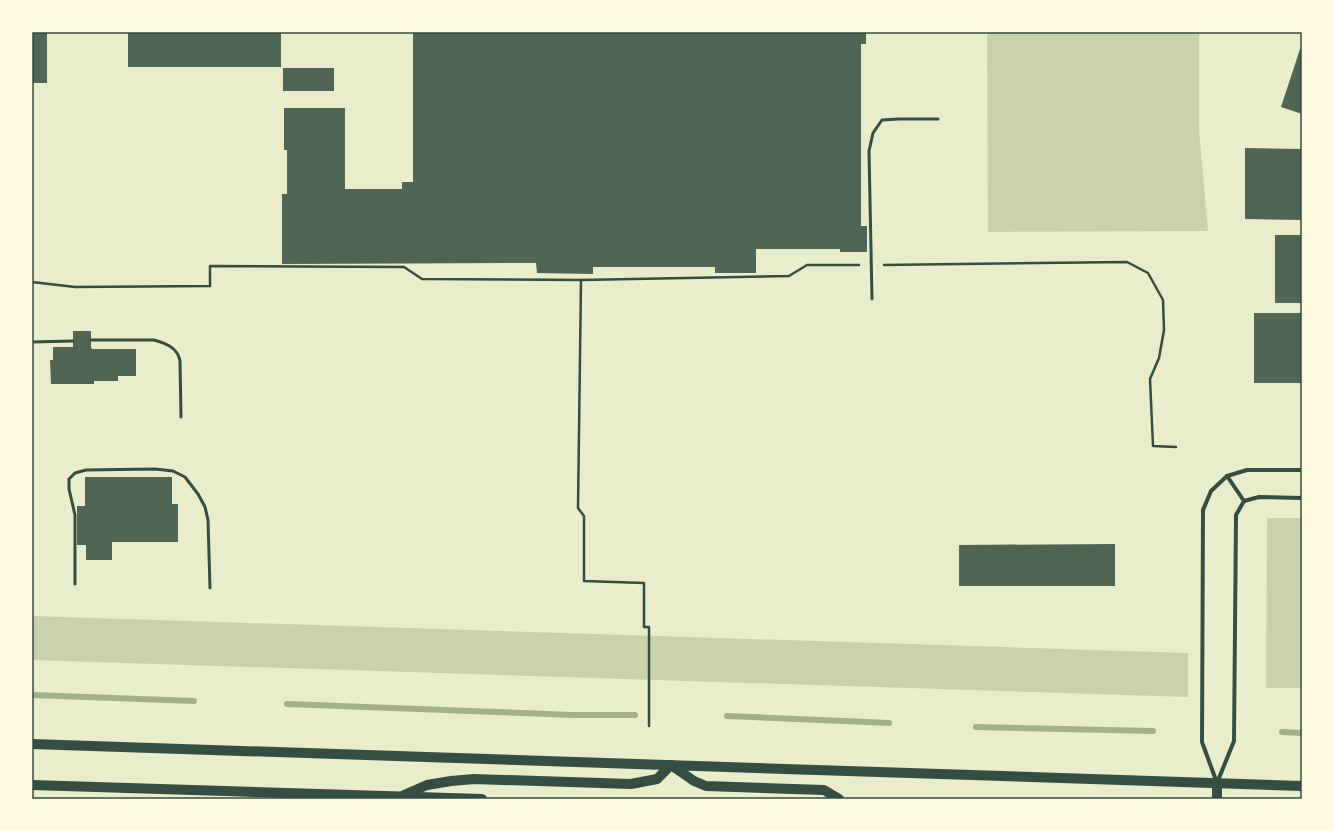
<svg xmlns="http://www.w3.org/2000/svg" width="1334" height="831" viewBox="0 0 1334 831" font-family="Quicksand,sans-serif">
  <rect width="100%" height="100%" fill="#e9edc9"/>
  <g fill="#cad2ad">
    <polygon points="987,32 1199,32 1199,130 1208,231 988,232"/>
    <polygon points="1267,518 1302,518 1302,688 1266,688"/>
    <polygon points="32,616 1188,653 1188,697 32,660"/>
  </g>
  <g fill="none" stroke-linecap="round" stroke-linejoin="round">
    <g stroke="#a3b18a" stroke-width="6">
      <polyline points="32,695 194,701"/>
      <polyline points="287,704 573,715 635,715"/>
      <polyline points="727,716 889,723"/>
      <polyline points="976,727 1153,731"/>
      <polyline points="1282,732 1302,733"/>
    </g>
  </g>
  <g fill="#4f6655">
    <rect x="32" y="32" width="15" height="51"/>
    <rect x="128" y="32" width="153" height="35"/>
    <polygon points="413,32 866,32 866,44 861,44 861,226 867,226 867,252 840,252 840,249 756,249 756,273 715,273 715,267 593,267 593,274 537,273 536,263 282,264 282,194 287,194 287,150 284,150 284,108 345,108 345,189 402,189 402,182 413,182"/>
    <polygon points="1300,49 1302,49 1302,114 1281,107"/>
    <rect x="283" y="68" width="51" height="23"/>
    <polygon points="1245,148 1302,149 1302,220 1245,219"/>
    <rect x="1275" y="235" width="27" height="68"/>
    <rect x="1254" y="313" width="48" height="70"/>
    <polygon points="73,331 91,331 91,347 92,349 136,349 136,376 118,376 118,381 94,381 94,384 51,384 50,360 53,360 53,347 73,347"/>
    <polygon points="85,477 172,477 172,504 178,504 178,542 112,542 112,560 86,560 86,545 77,545 77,506 85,506"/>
    <polygon points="1115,544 1115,586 959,586 959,545"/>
  </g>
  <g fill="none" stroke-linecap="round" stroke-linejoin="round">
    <g stroke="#344e41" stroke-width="2.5">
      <polyline points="884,265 1127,262 1148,273 1163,300 1164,330 1159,358 1150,379 1153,446 1176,447"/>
      <polyline points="581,280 578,508 584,516 584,581 644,583 644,627 649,627 649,726"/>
      <polyline points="32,282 75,287 210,286 210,266 404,267 422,279 581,280 789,276 807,265 859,265"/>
    </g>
    <g stroke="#344e41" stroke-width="3">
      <polyline points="872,299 869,151 873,133 882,120 899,119 938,119"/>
      <path d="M 91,340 L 154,340 C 166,343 178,348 180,361 L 181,417"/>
      <polyline points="32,342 73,341"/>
      <polyline points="75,584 75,515 69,489 69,479 75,473 86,470 155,469 173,471 185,477 198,494 205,507 208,520 210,588"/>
    </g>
    <g stroke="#344e41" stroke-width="4">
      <polyline points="1227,476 1244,501"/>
      <polyline points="1244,501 1259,497 1302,498"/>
      <polyline points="1217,783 1202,742 1203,510 1211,491 1227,476 1247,470 1302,470"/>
      <polyline points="1217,783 1234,741 1236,515 1244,501"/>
    </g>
    <g stroke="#344e41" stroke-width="10">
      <polyline points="32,744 1302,786"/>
      <polyline points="671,765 694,781 706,786 824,790 839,799"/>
      <polyline points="32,785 482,799"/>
      <polyline points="404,795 427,785 451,781 474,779 631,784 657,779 671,765"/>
      <polyline points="1217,799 1217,783"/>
    </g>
  </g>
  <rect width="1334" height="831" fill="none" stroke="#fefae0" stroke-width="66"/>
  <rect x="33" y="33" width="1268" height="765" fill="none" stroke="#344e41" stroke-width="1.5"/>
</svg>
